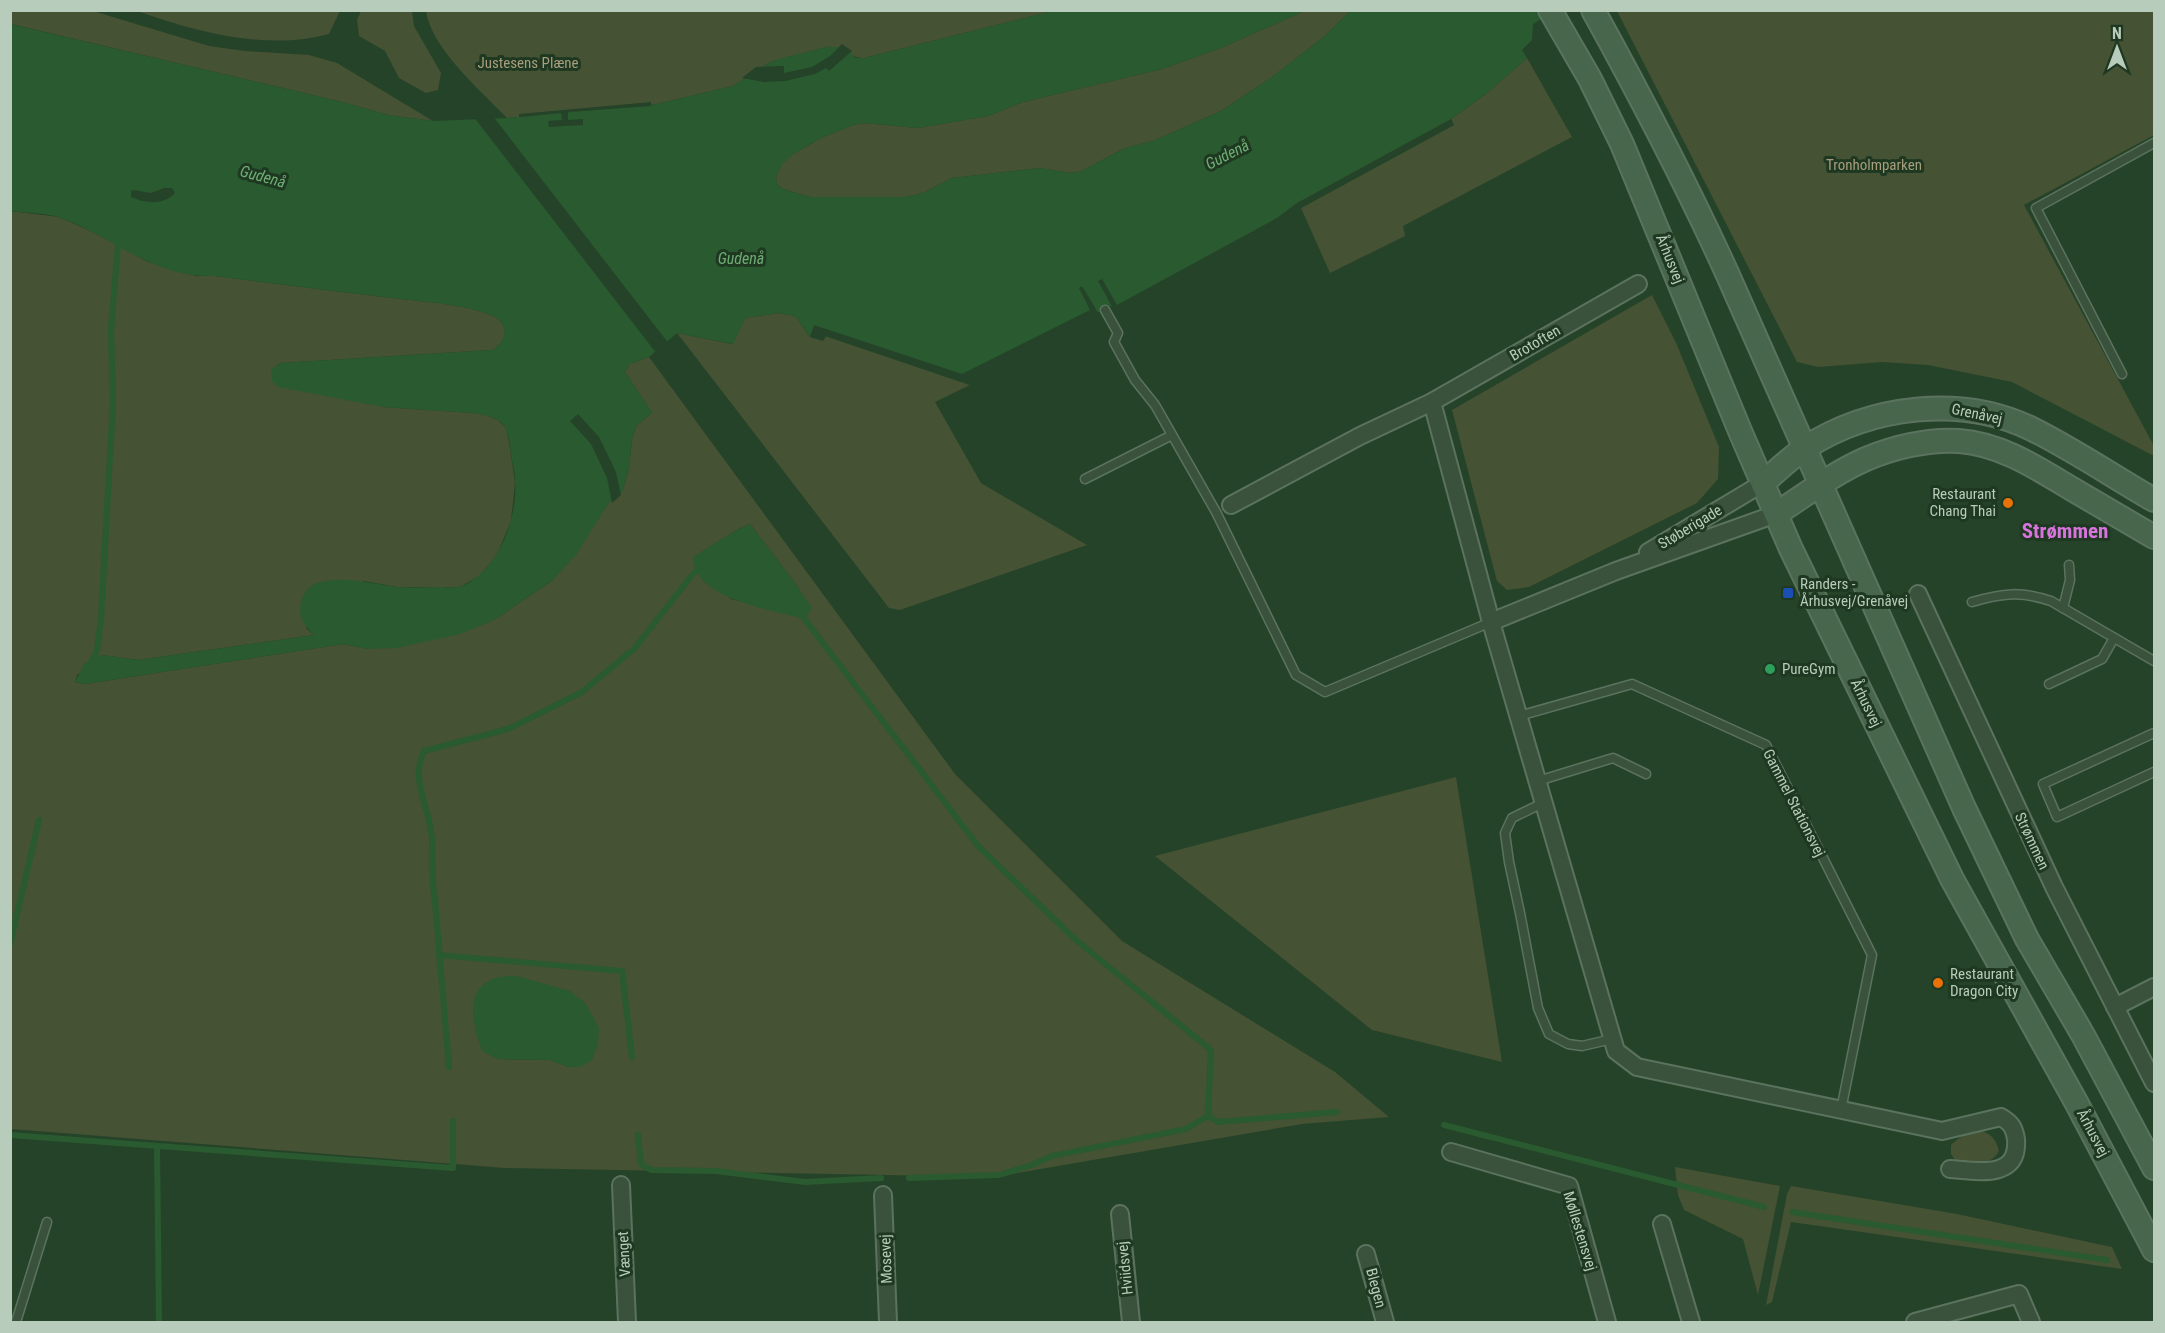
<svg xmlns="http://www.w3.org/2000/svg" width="2165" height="1333" viewBox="0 0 2165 1333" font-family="'Roboto Condensed',sans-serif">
  <rect width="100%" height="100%" fill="#254328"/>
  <g fill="#455234" fill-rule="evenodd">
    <polygon points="11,11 93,11 209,46 245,51 309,55 337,63 433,121 388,115 346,103 11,24"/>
    <path d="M 137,11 L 340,10 L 340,11 L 329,34 C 267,51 196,32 137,11 Z"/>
    <polygon points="361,11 412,11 414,26 441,73 438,90 426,93 399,78 385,51 359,36 357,20"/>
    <path d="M 426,11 L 1053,11 L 864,58 C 850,59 841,45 827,47 L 770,62 L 733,86 L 657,104 L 507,118 C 481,91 431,48 426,11 Z"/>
    <polygon points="1304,11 1350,11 1325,36 1271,78 1221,111 1153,141 1125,148 1082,171 1071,173 1040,168 952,178 923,193 905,197 810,197 783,189 777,184 776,176 783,162 793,154 821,138 853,125 864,123 918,128 988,116 1023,102 1162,69 1221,48"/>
    <polygon points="1617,11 2154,11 2154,135 2024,205 2154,446 2154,456 2012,382 1928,365 1882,362 1818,367 1797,362"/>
    <polygon points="1527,58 1572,137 1403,226 1405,236 1330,273 1301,208 1453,125 1451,119 1487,93"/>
    <path d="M 10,211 L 59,217 L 93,232 L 148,262 L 196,276 L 216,276 C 275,284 334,291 393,298 C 423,302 466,304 493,316 C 510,324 508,342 492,350 L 281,363 L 276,366 L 383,407 L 473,413 L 486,415 L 498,420 L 506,428 L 509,442 L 515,483 L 511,521 L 496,557 L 479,576 L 460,587 L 397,587 L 364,581 L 306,628 L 314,635 L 138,660 L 102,655 L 77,675 L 75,682 L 85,684 L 343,644 L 368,649 L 494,620 L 553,580 L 610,501 L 623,490 L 629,468 L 632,439 L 636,426 L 652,413 L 625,372 L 629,364 L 649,357 L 955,774 L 1122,941 L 1335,1072 L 1389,1117 L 1302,1124 L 995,1177 L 505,1168 L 11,1129 ZM 750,524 L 797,586 L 811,608 L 805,618 L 731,599 L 694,557 L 735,531 ZM 598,1044 L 569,1067 L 550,1060 L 498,1059 Z"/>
    <polygon points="1652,295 1677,345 1719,447 1718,479 1697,503 1529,587 1507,590 1497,581 1452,410"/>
    <polygon points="778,313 795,316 810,337 825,336 970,385 935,402 981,483 1087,545 900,610 889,608 677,333 732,344 745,318"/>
    <polygon points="1456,777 1502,1062 1372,1030 1155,856"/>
    <path d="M 1981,1131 C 1992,1134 1996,1140 1999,1151 C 1990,1167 1972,1164 1955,1160 L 1951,1154 L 1951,1145 C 1960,1136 1969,1132 1981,1131 Z"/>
    <polygon points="1675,1167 1780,1186 1758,1295 1743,1239 1684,1210 1678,1195"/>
    <polygon points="1791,1186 1957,1214 2112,1247 2122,1269 1791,1222 1772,1302 1766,1305 1787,1194"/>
  </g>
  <g fill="#2a5a2f" fill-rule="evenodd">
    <path d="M 1053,11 L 1304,11 L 1221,48 L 1162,69 L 1023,102 L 988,116 L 918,128 L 864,123 L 853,125 L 821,138 L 793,154 L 783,163 L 776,176 L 777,184 L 783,189 L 810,197 L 905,197 L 923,193 L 952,178 L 1040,168 L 1071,173 L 1082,171 L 1125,148 L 1153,141 L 1221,111 L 1271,78 L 1325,36 L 1350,11 L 1555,11 L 1533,24 L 1532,40 L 1522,50 L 1527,58 L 1487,93 L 1451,119 L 1454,125 L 1301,208 L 1282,223 L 1120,312 L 1111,306 L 973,376 L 970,385 L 826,336 L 823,341 L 810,337 L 795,316 L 778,313 L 745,318 L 733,344 L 677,333 L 649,357 L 629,364 L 625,372 L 652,413 L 636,426 L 632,439 L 629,468 L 623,490 L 610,501 L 576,555 L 553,580 L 494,620 L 460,634 L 397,648 L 368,649 L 343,644 L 85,684 L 75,682 L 84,664 L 102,655 L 138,660 L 314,635 C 303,624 297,616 302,599 C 312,566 374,585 398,587 C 412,588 426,587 440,587 C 446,587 456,588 462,586 C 498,571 518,518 515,481 C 515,472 512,463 511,454 C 510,446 509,435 505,427 C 498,416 484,415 473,413 L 383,407 L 278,387 L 272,381 L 271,370 L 281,363 L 492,350 C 507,342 510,324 493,316 C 466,304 423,302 393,298 C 334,291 275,284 216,276 C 200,276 185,275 170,270 C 131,258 99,231 61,218 C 46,213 27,213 11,211 L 10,24 L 346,103 L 388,115 L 433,121 L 507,118 L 657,104 L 733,86 L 770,62 L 783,58 L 827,47 L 843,47 L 856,58 L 864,58 ZM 164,188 L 172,188 L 175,193 C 163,206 145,203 131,197 L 131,191 L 134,190 L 151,193 Z"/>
    <path d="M 750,524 L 797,586 L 812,608 L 804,619 C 773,610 693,599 693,557 L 735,531 Z"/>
    <path d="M 517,976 L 570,991 L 586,1004 L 599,1028 L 598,1044 L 592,1060 L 580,1067 L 569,1067 L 550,1060 L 498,1059 L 482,1051 C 475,1030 463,994 489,981 C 497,976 508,976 517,976 Z"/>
  </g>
  <g fill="#254328">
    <polygon points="842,44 852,51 829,71 826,68 815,74 785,81 764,82 742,78 756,67 784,66 784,73 812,67 830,56"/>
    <polygon points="651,102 651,106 568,112 568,120 583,119 583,125 549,127 548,121 562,120 561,113 519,117 519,114"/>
    <polygon points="492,115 669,344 657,354 473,116"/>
    <polygon points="1451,119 1454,125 1301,208 1282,223 1121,312 1121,315 1115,312 1098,281 1102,279 1117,305 1277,218 1297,203"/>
    <polygon points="1082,286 1100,316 1097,318 1095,316 973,376 970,385 826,336 823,341 810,337 814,325 962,374 1090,310 1079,288"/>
    <polygon points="578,414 599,437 616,472 621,495 612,503 607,478 591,444 570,421"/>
  </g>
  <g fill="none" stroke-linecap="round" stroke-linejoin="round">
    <g stroke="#2a5a2f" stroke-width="6">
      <polyline points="800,613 979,847 1076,940 1211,1050 1208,1116 1186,1129 1052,1156 1032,1165 999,1175 909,1178"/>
      <polyline points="89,666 97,651 101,618 113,403 111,330 118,245 123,241"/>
      <polyline points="10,944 39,820"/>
      <polyline points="439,955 622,971 632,1057"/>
      <path d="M 449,1067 L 435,901 C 431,877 433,861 432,839 C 431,810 409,780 424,751 L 508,729 L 582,692 L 635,648 L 688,580 L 702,564"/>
      <polyline points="1208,1116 1218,1122 1337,1112"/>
      <polyline points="1444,1125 1764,1207"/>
      <polyline points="10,1135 453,1168 453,1121"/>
      <polyline points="638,1135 641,1164 651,1170 716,1171 805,1182 881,1178"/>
      <polyline points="157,1146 159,1322"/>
      <polyline points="1792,1212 2107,1260"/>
    </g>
    <g stroke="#5b735e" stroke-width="11">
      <g id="lane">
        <polyline points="1105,310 1118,333 1114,342 1135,380 1155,405 1216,512 1296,675 1325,692 1491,622"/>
        <polyline points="2122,374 2036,208 2154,143"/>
        <polyline points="1085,479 1172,435"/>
        <path d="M 1972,602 C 2003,593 2021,591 2051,601 L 2154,661"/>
        <polyline points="2063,608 2070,580 2069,565"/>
        <polyline points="2049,684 2102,659 2114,638"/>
        <polyline points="1519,716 1632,684 1766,745 1872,955 1841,1110"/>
        <polyline points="2154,733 2043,784 2057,817 2154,772"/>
        <polyline points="1538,781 1613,758 1646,774"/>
        <polyline points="1545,802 1512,818 1505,833 1509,862 1520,913 1538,1008 1549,1034 1568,1044 1582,1046 1612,1039"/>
        <polyline points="16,1322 47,1222"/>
      </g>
    </g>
    <g stroke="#5b735e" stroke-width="20">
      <g id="street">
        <path d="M 1432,402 L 1491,622 L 1616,1051 L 1637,1067 L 1942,1131 L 2001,1117 C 2011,1123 2014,1127 2016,1139 C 2019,1180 1977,1171 1950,1169"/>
        <polyline points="1231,505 1360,436 1432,402 1638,284"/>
        <polyline points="1648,552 1763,483"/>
        <polyline points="1918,594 2054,887 2154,1083"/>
        <polyline points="1491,622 1616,571 1776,514"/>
        <polyline points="2115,1007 2154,987"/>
        <polyline points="1451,1152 1569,1186 1607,1322"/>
        <polyline points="621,1185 627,1322"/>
        <polyline points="883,1195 888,1322"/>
        <polyline points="1120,1214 1131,1322"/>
        <polyline points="1662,1224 1691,1322"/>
        <polyline points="1366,1254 1385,1322"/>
        <polyline points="1915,1322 2019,1294 2031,1322"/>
      </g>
    </g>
    <g stroke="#5b735e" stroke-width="26">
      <g id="secondary">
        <polyline points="1550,10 1590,79 1622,144 1740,431 1791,549 1952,879 2076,1102 2154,1250"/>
        <path d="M 1593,10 C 1641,97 1686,183 1727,273 L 1964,808 L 2027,939 L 2083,1035 L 2154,1168"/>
        <path d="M 1763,483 C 1777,471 1790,458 1805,448 C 1870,406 1961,394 2032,429 C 2074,450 2114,477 2154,500"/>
        <path d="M 1776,514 C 1805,495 1834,473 1866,459 C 1894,447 1929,439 1959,441 C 2001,444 2037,468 2072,489 C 2099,505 2127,521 2154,537"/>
      </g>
    </g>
    <use href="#lane" stroke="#3a523c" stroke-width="8"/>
    <use href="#street" stroke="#3a523c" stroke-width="16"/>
    <use href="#secondary" stroke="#47664c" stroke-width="22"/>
  </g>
  <g fill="#e8710a" stroke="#1e3821" stroke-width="2">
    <circle cx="2008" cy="503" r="6"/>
    <circle cx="1938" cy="983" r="6"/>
  </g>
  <rect fill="#1a4fb4" stroke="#1e3821" stroke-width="2" x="1782" y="587" width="12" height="12" rx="3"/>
  <circle fill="#2e9e5b" stroke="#1e3821" stroke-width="2" cx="1770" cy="669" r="6"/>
  <g text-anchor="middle" stroke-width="6" stroke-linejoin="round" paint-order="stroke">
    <g font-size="15" fill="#a89d7c" stroke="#1e3821">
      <text x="528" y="68">Justesens Plæne</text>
      <text x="1874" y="170">Tronholmparken</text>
    </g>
    <g font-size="15" fill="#b7ccba" stroke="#1e3821">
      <text transform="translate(1670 259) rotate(68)" y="5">Århusvej</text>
      <text transform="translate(1535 343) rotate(-30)" y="5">Brotoften</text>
      <text transform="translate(1977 414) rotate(12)" y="5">Grenåvej</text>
      <text transform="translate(1690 527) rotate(-31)" y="5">Støberigade</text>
      <text transform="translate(1866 703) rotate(64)" y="5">Århusvej</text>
      <text transform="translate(1794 803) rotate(63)" y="5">Gammel Stationsvej</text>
      <text transform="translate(2032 841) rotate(65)" y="5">Strømmen</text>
      <text transform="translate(2093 1133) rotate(62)" y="5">Århusvej</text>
      <text transform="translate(1580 1231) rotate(73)" y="5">Møllestensvej</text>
      <text transform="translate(624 1254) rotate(-93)" y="5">Vænget</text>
      <text transform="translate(886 1259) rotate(-92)" y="5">Mosevej</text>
      <text transform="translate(1125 1268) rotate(-96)" y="5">Hviidsvej</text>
      <text transform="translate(1376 1288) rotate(75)" y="5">Blegen</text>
    </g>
    <g font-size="15" fill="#b7ccba" stroke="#1e3821" text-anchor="start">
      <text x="1996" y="499" text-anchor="end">Restaurant<tspan x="1996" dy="17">Chang Thai</tspan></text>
      <text x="1800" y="589">Randers -<tspan x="1800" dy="17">Århusvej/Grenåvej</tspan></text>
      <text x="1782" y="674">PureGym</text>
      <text x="1950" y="979">Restaurant<tspan x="1950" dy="17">Dragon City</tspan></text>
    </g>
    <g font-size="16" font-style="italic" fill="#6fad74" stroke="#1e3821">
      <text transform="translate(1227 154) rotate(-27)" y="6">Gudenå</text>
      <text transform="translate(263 176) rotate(15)" y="6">Gudenå</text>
      <text x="741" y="264">Gudenå</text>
    </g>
    <g font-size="21" font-weight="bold" fill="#d974df" stroke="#1e3821">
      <text x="2065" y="538">Strømmen</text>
    </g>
  </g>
  <rect width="2165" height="1333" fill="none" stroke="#b7ccba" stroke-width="24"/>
  <g transform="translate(2117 48)" stroke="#1e3821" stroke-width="4.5" paint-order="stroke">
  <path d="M0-4.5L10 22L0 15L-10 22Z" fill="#b7ccba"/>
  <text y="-9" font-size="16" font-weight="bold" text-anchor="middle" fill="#b7ccba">N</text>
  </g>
</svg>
